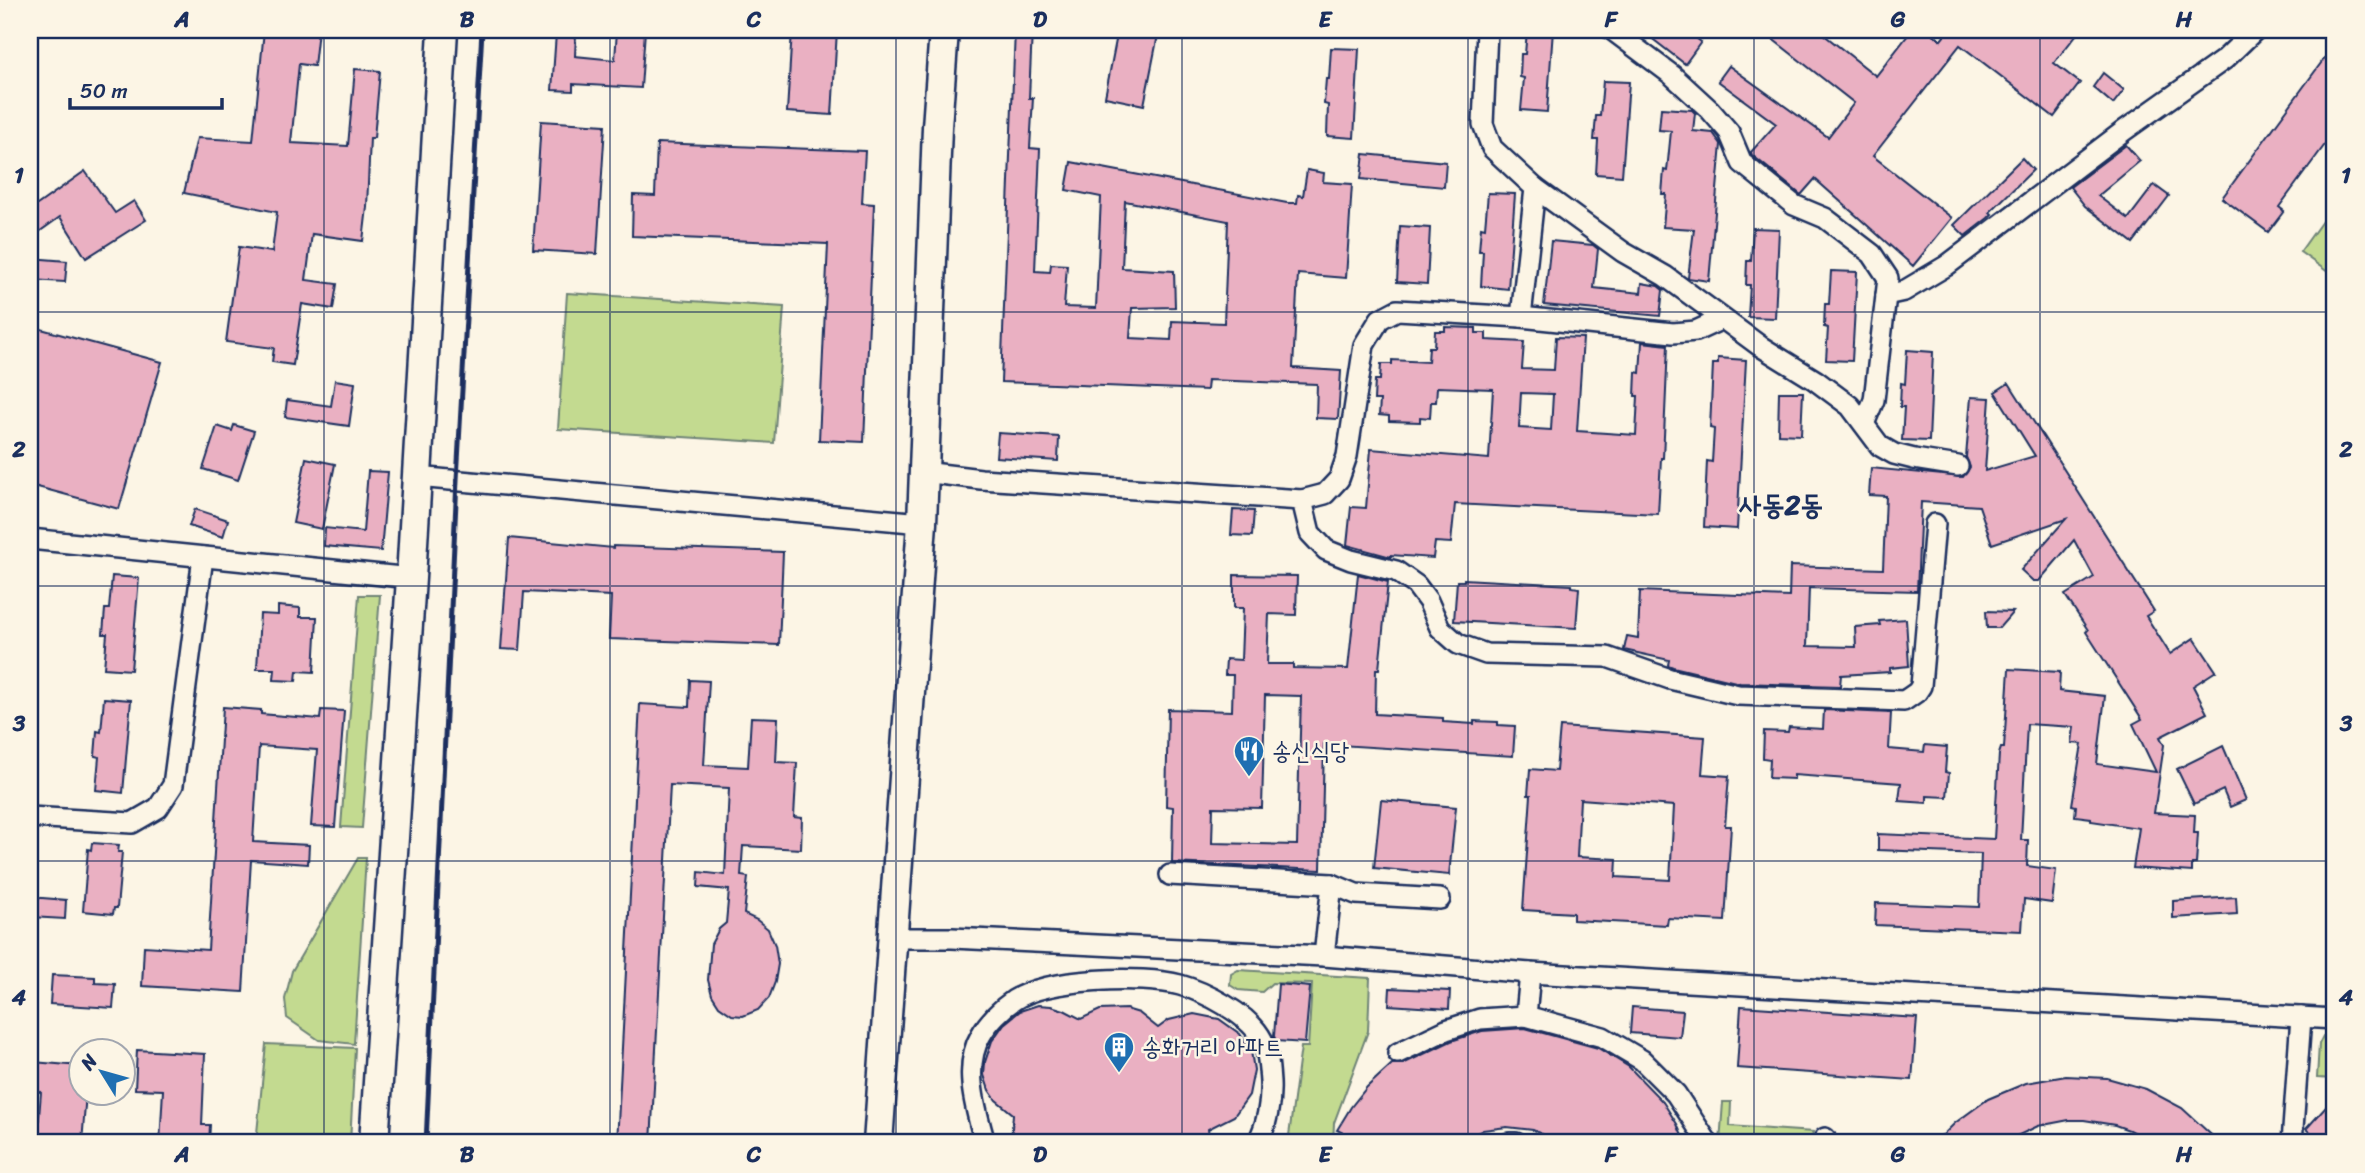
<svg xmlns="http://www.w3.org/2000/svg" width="2365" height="1173" viewBox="0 0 2365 1173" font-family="Sriracha,'Poor Story',sans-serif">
  <rect width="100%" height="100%" fill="#fcf5e5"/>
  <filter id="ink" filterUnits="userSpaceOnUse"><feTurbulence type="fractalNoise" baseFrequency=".0143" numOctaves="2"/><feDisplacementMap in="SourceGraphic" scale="14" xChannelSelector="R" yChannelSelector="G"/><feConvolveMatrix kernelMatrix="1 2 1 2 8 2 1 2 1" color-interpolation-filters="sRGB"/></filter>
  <g filter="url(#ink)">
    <g fill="#c3da90" stroke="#6f8477" stroke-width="2">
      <polygon points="2335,203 2335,277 2300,252"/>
      <polygon points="567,293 784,307 774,443 558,429"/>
      <polygon points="359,595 380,595 362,828 341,827"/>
      <polygon points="358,858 366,858 354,1044 319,1040 287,1018 285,999 292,971"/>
      <polygon points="1238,970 1370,978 1368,1031 1334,1123 1333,1143 1288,1143 1301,1047 1308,1047 1312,984 1272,983 1262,992 1238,990 1230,985 1231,974"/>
      <polygon points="2328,1034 2335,1034 2335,1079 2317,1078 2319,1044 2323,1036"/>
      <polygon points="266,1044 355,1048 350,1143 256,1143"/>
      <polygon points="1723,1102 1731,1102 1730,1126 1813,1132 1811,1143 1720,1143"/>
    </g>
    <g fill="#eab0c2" stroke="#1b2f5e" stroke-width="2" fill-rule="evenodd">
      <polygon points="264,30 318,30 314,66 299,64 291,143 348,146 355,69 380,71 374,138 370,138 367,207 363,241 312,234 306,280 337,284 333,309 302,304 293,365 272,362 274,348 226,342 239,247 272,252 277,212 184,193 197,138 253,141"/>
      <polygon points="617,30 645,30 641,88 573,84 573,91 552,90 556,33 576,34 575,56 615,60"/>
      <polygon points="792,30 837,30 832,115 787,112"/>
      <path d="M 1015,30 L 1032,30 L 1029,98 L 1033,98 L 1030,148 L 1040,149 L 1035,271 L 1050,272 L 1051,264 L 1067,265 L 1064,307 L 1096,308 L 1101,197 L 1066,190 L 1071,162 L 1287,203 L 1297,203 L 1298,195 L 1303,196 L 1307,170 L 1324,173 L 1323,182 L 1352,184 L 1346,278 L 1298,274 L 1293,368 L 1341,371 L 1338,419 L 1316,418 L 1317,384 L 1208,380 L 1207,390 L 1001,382 ZM 1125,201 L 1228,221 L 1224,323 L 1172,321 L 1171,340 L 1130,338 L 1132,308 L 1175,307 L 1174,271 L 1122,268 Z"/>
      <polygon points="1118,30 1159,30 1144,105 1105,97"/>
      <polygon points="1527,30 1553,30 1547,112 1521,110 1524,78 1520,77 1521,54 1525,54"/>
      <polygon points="1641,30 1686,30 1701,42 1685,64"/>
      <polygon points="1761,30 1818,30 1876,76 1912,30 1928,30 1941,40 1946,34 1941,30 2080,30 2054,63 2080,83 2054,117 1960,45 1873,156 1952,218 1913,266 1815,179 1801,195 1752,155 1751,152 1776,124 1718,81 1729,66 1828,137 1854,103"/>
      <polygon points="2335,44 2335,131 2279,207 2284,211 2268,232 2222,198"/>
      <polygon points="1331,48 1359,49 1354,138 1327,136 1328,105 1324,104 1326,79 1329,79"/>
      <polygon points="2103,73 2124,90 2113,104 2093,87"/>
      <polygon points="1603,81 1629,82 1622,176 1596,174 1598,140 1594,140 1596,116 1600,116"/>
      <polygon points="1661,108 1692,110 1695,113 1693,131 1713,133 1721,144 1709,281 1688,278 1694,229 1663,227 1666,194 1662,194 1664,170 1667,171 1671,131 1659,130"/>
      <polygon points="541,121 605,125 597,254 533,250"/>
      <polygon points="657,143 865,151 862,203 874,204 864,442 819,440 828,244 632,236 633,195 655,196"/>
      <polygon points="2126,145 2140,161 2098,196 2128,219 2154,185 2169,196 2133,243 2085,206 2070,187"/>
      <polygon points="1364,154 1446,162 1444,187 1361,179"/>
      <polygon points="2022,158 2033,170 1990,212 1992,214 1988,218 1965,236 1954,225"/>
      <polygon points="85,171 115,213 134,201 146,220 86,258 60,217 36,234 30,225 30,210"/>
      <polygon points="1488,193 1515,194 1508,289 1481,286 1483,251 1479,251 1481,227 1485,228"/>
      <polygon points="1400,226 1430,228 1427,284 1397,282"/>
      <polygon points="1753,228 1779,229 1775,318 1748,317 1750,285 1746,285 1747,261 1751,261"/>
      <polygon points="1551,241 1593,245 1598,249 1594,288 1641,293 1642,283 1658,286 1663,290 1660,316 1544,305"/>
      <polygon points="30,258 67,261 65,282 30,280"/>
      <polygon points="1831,271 1857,272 1852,361 1826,360 1828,328 1824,327 1825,304 1829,304"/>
      <polygon points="30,326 162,362 119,509 30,485"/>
      <path d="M 1445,327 L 1476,328 L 1476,333 L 1486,333 L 1486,340 L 1524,342 L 1522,369 L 1554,370 L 1556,337 L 1583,338 L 1577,431 L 1636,435 L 1638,396 L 1635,396 L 1636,372 L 1640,373 L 1642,342 L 1668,345 L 1664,436 L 1663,458 L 1661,458 L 1658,514 L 1455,504 L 1451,543 L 1435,542 L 1433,558 L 1391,555 L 1391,557 L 1347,545 L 1351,507 L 1366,508 L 1371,449 L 1489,459 L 1493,389 L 1437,387 L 1436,402 L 1431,402 L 1430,418 L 1420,417 L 1420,422 L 1389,421 L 1389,416 L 1379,415 L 1380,400 L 1374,400 L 1375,380 L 1380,380 L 1381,364 L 1392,364 L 1392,360 L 1428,362 L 1429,347 L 1434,347 L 1435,331 L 1445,331 ZM 1521,393 L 1553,394 L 1551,430 L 1519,428 Z"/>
      <polygon points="1907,350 1933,352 1929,441 1902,440 1904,407 1900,407 1901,383 1905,384"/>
      <polygon points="1718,358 1746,360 1737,529 1704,527 1707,461 1712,462 1714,429 1710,428 1713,364 1718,364"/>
      <polygon points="335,380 355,383 349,426 285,417 287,400 331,406"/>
      <polygon points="2009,383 2154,611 2146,616 2170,654 2194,638 2216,671 2193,686 2207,713 2160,737 2164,745 2154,813 2195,815 2194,833 2198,833 2196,864 2192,864 2192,872 2133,868 2139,828 2091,821 2091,818 2075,816 2076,806 2072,805 2082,744 2072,743 2074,727 2027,724 2021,840 2028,840 2027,866 2056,870 2052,903 2024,899 2022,931 1875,925 1876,903 1979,907 1981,854 1878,850 1878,834 1994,839 1999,754 2001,748 2004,748 2009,669 2060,672 2059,691 2105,696 2097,764 2156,772 2133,724 2142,719 2086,632 2088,630 2065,595 2094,577 2074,540 2039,581 2033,581 2021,570 2066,519 1992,544 1979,506 1921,502 1917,591 1809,588 1807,646 1856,647 1855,627 1880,625 1879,621 1906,619 1909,666 1890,668 1890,672 1841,675 1840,686 1740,683 1673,667 1668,665 1669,660 1624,650 1627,636 1638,638 1640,591 1789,597 1790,566 1883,569 1886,496 1869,495 1871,468 1963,477 1970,467 1966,457 1971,397 1990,398 1985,471 2035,456 1995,392"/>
      <polygon points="1779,392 1803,392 1801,435 1778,434"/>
      <polygon points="234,425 254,431 238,480 203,469 217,426 232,431"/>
      <polygon points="998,433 1059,437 1058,461 996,457"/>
      <polygon points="306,458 335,464 322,529 293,523"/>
      <polygon points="368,471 388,472 381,551 324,546 325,528 363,532"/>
      <polygon points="195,509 228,520 223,537 189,526"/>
      <polygon points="1233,510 1254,511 1252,536 1231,535"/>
      <polygon points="509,538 613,548 613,546 783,552 779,645 609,639 611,596 524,592 520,650 501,649"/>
      <path d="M 1358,574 L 1388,582 L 1379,669 L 1376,669 L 1375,714 L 1443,718 L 1443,722 L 1474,724 L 1474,721 L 1498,722 L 1498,725 L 1515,726 L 1513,756 L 1324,744 L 1321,870 L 1172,863 L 1173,807 L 1166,806 L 1168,709 L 1232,711 L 1233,675 L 1225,675 L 1226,659 L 1241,660 L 1243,608 L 1234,608 L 1234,575 L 1297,576 L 1296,615 L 1269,614 L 1267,664 L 1293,664 L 1293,668 L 1348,669 ZM 1265,695 L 1301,696 L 1297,845 L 1212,843 L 1213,807 L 1262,808 Z"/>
      <polygon points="112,576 139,578 131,670 104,668 107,634 103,634 105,609 109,609"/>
      <polygon points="1464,579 1572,585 1572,587 1579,588 1576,628 1454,621 1457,581 1464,581"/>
      <polygon points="278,606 300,608 300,617 317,617 314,672 297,671 296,681 274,680 275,669 257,669 260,614 278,615"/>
      <polygon points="1986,611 2013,612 1999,628 1987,628"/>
      <polygon points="690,680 709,681 704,765 748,767 751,717 778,718 776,762 797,763 794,817 802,818 801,849 743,846 741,876 748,877 744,914 757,920 768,929 775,945 778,964 775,982 769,998 758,1010 743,1016 732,1015 719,1006 712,995 708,980 711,944 719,929 726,923 729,890 698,887 699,872 725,875 729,788 670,785 651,1143 617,1143 640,704 689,707"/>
      <polygon points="104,698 131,700 123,793 96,790 99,757 95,756 97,731 101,732"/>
      <polygon points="223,707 261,710 261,714 320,719 321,710 344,711 335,827 311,826 317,750 259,746 253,842 309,845 308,864 251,860 243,992 142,986 144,946 208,950"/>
      <polygon points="1824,710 1891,713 1889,749 1924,752 1925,745 1947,747 1945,772 1949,773 1947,797 1927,796 1927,803 1899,801 1901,783 1794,775 1794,779 1769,778 1770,759 1763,758 1764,731 1788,732 1789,727 1823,729"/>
      <path d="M 1560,727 L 1705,737 L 1702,774 L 1729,776 L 1725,826 L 1731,826 L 1725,921 L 1668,918 L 1667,925 L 1573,920 L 1573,913 L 1523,910 L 1531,795 L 1528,795 L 1530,769 L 1556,771 ZM 1580,799 L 1674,806 L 1670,880 L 1616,877 L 1617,859 L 1577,857 Z"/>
      <polygon points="2223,746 2246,800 2230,807 2223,790 2194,804 2177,769"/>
      <polygon points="1381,800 1456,807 1449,875 1374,868"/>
      <polygon points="92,843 119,845 118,852 122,852 117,908 114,908 113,914 83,911 88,849 91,850"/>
      <polygon points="30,897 66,900 65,919 30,917"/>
      <polygon points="2236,897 2237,914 2173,918 2173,901"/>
      <polygon points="52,975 95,977 95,983 115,984 113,1008 50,1004"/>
      <polygon points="1278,984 1310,987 1305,1043 1276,1041 1274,1036"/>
      <polygon points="1390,988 1450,991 1449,1009 1389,1005"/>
      <polygon points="1038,1005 1051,1006 1064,1010 1081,1019 1100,1010 1126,1009 1139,1013 1158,1028 1169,1020 1194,1014 1219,1019 1240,1034 1251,1051 1254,1070 1249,1095 1234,1116 1208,1129 1210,1143 1011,1143 1013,1114 996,1100 989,1090 984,1075 985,1062 992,1041 1004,1024 1020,1011"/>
      <polygon points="1741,1006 1917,1018 1912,1080 1737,1068"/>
      <polygon points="1632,1007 1683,1011 1680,1037 1630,1033"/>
      <polygon points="1525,1028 1598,1048 1629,1067 1663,1102 1677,1124 1685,1143 1560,1143 1533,1130 1507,1127 1483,1130 1457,1143 1364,1143 1337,1130 1351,1107 1367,1087 1392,1064 1403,1064 1451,1041 1482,1031"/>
      <polygon points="137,1050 205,1054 202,1125 210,1125 209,1143 160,1143 163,1090 135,1089"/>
      <polygon points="33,1062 80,1066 80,1093 86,1093 82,1143 37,1143 41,1092 31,1091"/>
      <polygon points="2066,1076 2107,1078 2146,1089 2182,1108 2220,1143 2154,1143 2129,1130 2115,1125 2084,1120 2069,1120 2038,1126 2002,1143 1935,1143 1955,1123 1988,1099 2026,1083"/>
      <polygon points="2335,1097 2335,1143 2321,1143 2306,1129"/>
    </g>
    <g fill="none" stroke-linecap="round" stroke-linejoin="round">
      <g stroke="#1b2f5e" stroke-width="24">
        <g id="street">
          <polyline points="1487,30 1483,124 1492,148 1535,188 1521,317"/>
          <polyline points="1612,30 1672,75 1710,110 1729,132 1742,163 1794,205 1825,218 1872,254 1888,278 1874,400 1864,424"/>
          <polyline points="1535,188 1623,252 1665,276 1760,346 1815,380 1850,406 1880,446 1894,454 1914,459 1958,466"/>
          <polyline points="1886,295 1904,291 1946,266 2125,130 2225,59 2255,30"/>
          <polyline points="923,472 981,479 1302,500 1310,533 1326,550 1351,560 1396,571 1416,585 1428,601 1440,628 1458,644 1486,654 1607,657 1670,679 1738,695 1904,701 1917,692 1921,686 1935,524"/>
          <polyline points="417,477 922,523"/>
          <polyline points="1302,500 1325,494 1339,479 1347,456 1364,345 1380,319 1397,310 1521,317 1673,333 1696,331 1722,319"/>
          <polyline points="30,539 411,578"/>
          <polyline points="30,817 132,823 158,808 173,785 203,557"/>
          <polyline points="1170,875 1332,884 1356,894 1440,899"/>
          <polyline points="894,938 952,938 1324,956 1530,973 2335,1019"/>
          <polyline points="1324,956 1332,884"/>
          <polyline points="1526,1016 1530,973"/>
          <polyline points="1398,1053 1446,1030 1480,1019 1526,1016 1603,1037 1642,1060 1676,1094 1706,1140 1706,1143"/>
          <path d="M 985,1143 C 976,1110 962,1067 981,1035 C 988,1022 1002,1008 1014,1000 C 1048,978 1142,975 1180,985 C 1205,992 1246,1013 1260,1036 C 1268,1048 1269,1067 1270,1082 C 1271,1102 1267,1126 1257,1143"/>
          <polyline points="1509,1143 1516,1143"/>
          <polyline points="1825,1143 1825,1138"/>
          <polyline points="2292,1143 2301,1017"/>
        </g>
      </g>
      <g stroke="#1b2f5e" stroke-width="33">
        <g id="secondary">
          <polyline points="374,1143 411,578 443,30"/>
          <polyline points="878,1143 922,523 937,127 944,30"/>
        </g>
      </g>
      <use href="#street" stroke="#fcf5e5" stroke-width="19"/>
      <use href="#secondary" stroke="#fcf5e5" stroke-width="28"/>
      <polyline stroke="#1b2f5e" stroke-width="5" points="426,1143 457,480 482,30"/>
    </g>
  </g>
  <path fill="none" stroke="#1b2f5e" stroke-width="2" stroke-opacity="0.55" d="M 324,30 L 324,1143M 610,30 L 610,1143M 896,30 L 896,1143M 1182,30 L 1182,1143M 1468,30 L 1468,1143M 1754,30 L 1754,1143M 2040,30 L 2040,1143M 30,312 L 2335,312M 30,586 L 2335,586M 30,861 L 2335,861"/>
  <defs>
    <g id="restaurant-pin" transform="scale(1.575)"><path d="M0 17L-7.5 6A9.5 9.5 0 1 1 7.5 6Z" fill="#1f6fb2" stroke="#fcf5e5"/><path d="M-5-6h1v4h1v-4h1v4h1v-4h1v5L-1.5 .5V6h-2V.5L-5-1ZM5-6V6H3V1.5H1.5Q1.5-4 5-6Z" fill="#fff"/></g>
    <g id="building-pin" transform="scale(1.575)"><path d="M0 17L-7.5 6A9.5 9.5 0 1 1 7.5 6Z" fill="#1f6fb2" stroke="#fcf5e5"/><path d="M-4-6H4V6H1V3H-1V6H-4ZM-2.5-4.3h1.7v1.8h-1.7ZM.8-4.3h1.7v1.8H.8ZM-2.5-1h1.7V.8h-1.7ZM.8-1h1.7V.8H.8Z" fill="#fff"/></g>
  </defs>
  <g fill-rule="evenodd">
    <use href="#restaurant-pin" x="1249" y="751"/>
    <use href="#building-pin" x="1119" y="1047"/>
  </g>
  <g text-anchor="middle" stroke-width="5" stroke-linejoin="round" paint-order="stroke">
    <g font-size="24" fill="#1b2f5e" stroke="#fcf5e5" text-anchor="start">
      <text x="1272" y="759">송신식당</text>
      <text x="1142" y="1055">송화거리 아파트</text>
    </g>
    <g font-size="28" font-weight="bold" fill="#1b2f5e" stroke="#fcf5e5">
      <text x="1781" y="514">사동2동</text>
    </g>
  </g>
  <rect width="2365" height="1173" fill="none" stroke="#fcf5e5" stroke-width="77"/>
  <g transform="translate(102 1072) rotate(307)"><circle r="33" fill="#fcf5e5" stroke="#a2a6af" stroke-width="2"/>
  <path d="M0-5L12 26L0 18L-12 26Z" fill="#1f6fb2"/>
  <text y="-10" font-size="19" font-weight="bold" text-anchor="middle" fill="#1b2f5e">N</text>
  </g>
  <path d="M70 98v10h152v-10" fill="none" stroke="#1b2f5e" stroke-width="3.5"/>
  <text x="80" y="98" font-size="21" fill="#1b2f5e" stroke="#fcf5e5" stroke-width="5" paint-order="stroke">50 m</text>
  <rect x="38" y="38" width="2288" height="1096" fill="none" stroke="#1b2f5e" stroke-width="2.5"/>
  <g font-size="23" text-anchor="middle" font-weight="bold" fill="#1b2f5e">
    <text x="182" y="27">A</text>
    <text x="467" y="27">B</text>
    <text x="754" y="27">C</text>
    <text x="1040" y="27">D</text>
    <text x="1325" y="27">E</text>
    <text x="1611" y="27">F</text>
    <text x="1898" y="27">G</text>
    <text x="2184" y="27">H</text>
    <text x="19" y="183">1</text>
    <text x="2346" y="183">1</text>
    <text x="19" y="457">2</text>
    <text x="2346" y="457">2</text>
    <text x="19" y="731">3</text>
    <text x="2346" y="731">3</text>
    <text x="19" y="1005">4</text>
    <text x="2346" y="1005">4</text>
    <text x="182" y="1162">A</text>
    <text x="467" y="1162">B</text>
    <text x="754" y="1162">C</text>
    <text x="1040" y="1162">D</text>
    <text x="1325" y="1162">E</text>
    <text x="1611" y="1162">F</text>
    <text x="1898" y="1162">G</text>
    <text x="2184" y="1162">H</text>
  </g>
</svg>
